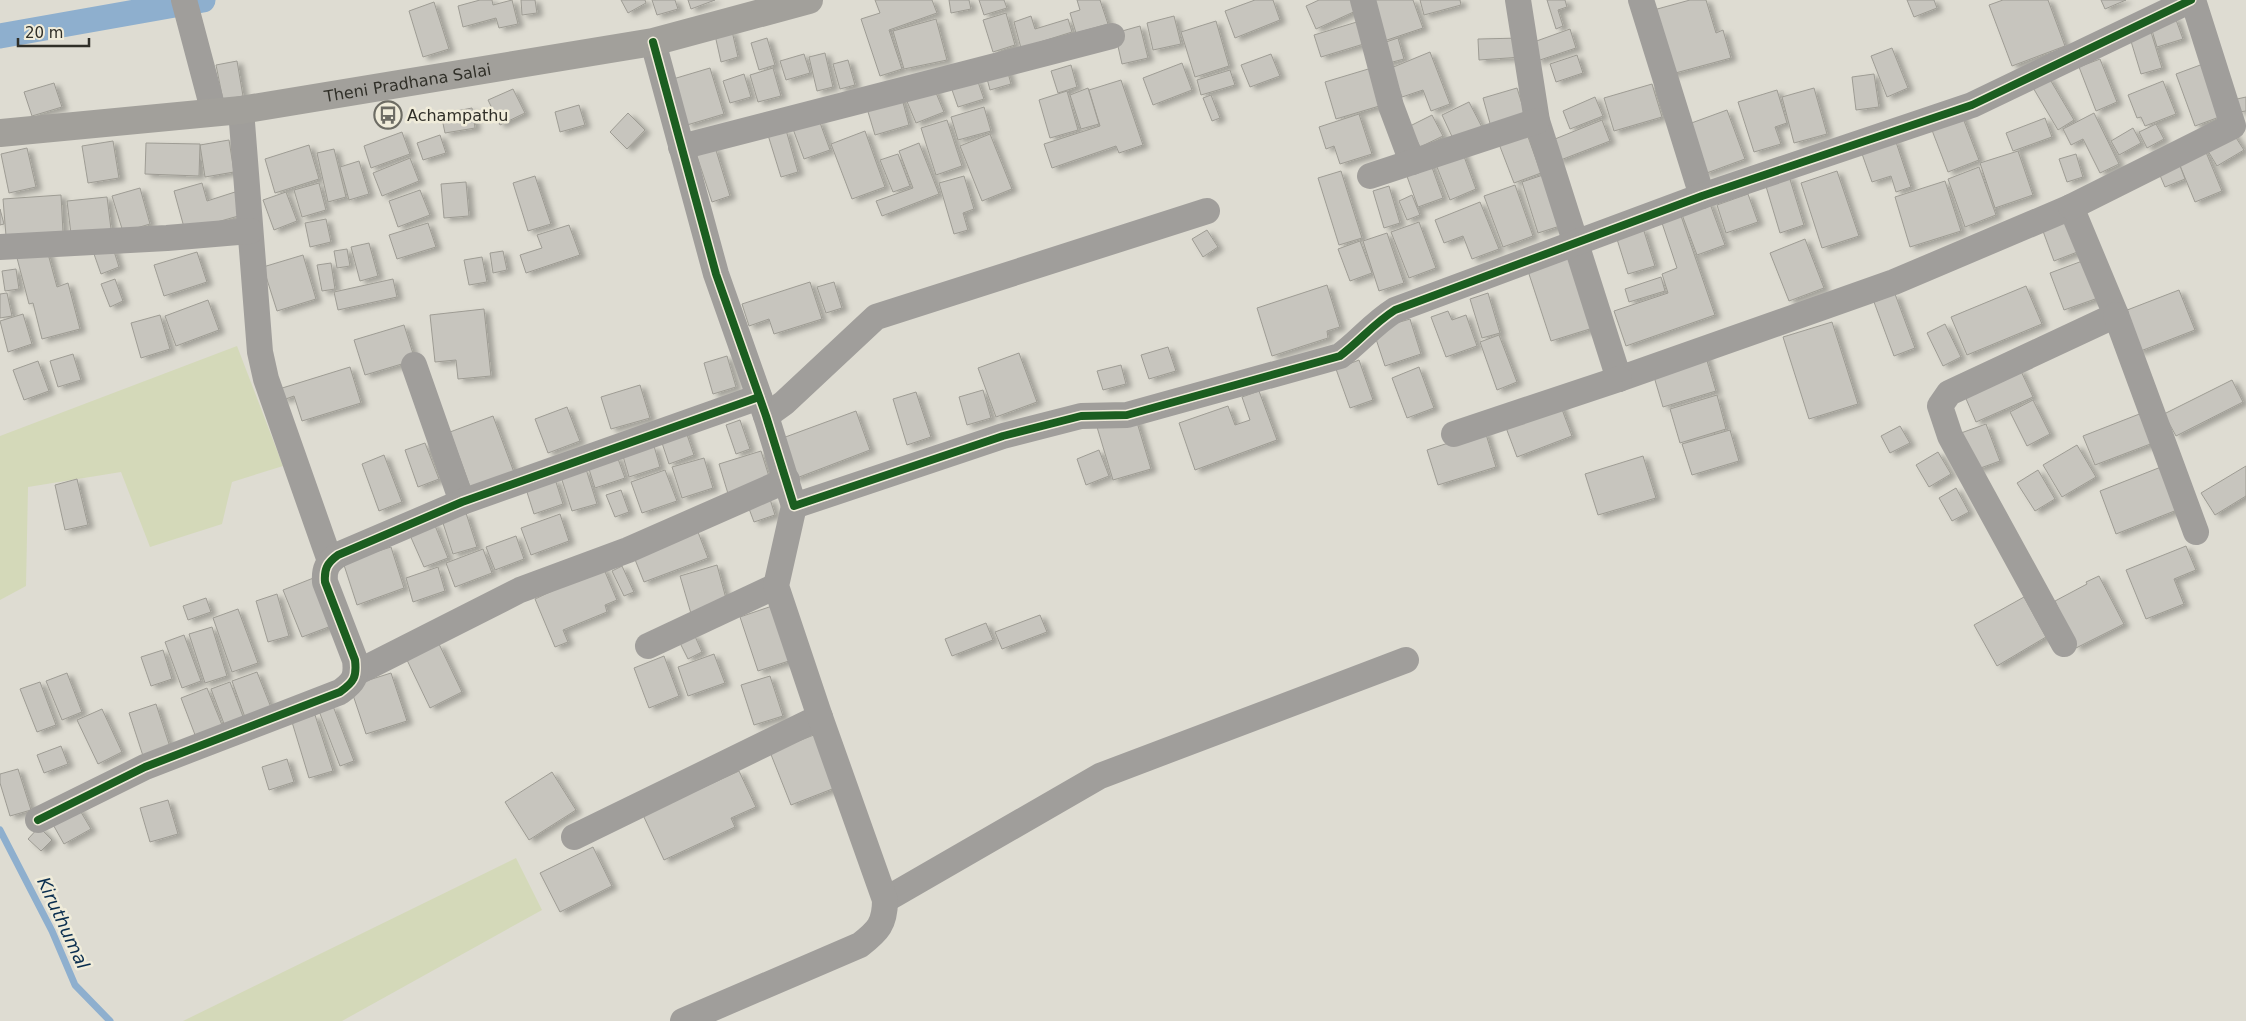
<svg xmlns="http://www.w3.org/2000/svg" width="2246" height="1021" viewBox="0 0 2246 1021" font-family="'DejaVu Sans',sans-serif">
  <defs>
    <filter id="shadow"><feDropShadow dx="5.5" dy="3" stdDeviation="2.5" flood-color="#0004"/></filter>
  </defs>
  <rect width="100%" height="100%" fill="#dedcd2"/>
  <g fill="#d4d9b9">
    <polygon points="237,346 283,466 232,482 222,524 150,547 121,472 28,487 26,586 0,600 0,436"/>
    <polygon points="516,858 542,910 342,1021 183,1021"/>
  </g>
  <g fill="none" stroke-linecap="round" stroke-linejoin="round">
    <polyline stroke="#8eafce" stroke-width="7" points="0,830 52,931 75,985 110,1021"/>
    <polyline stroke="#8eafce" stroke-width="25" points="0,36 203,0"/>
  </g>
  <g fill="#c7c5be" stroke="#9e9c94" filter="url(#shadow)">
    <polygon points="480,0 492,0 493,5 512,0 518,24 499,28 496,18 463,27 458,6"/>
    <polygon points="521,0 535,0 537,13 522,15"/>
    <polygon points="621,0 645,0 646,3 628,13"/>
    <polygon points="652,0 675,0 678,9 657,15"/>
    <polygon points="688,0 715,0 691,9"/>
    <polygon points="875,0 932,0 937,13 889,30 902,69 880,76 861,19 880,13"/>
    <polygon points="949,0 969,0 971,9 951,13"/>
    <polygon points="979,0 1004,0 1007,8 984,15"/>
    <polygon points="1077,0 1100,0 1108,24 1076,33 1070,13 1080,10"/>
    <polygon points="1255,0 1273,0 1280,20 1235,38 1225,11"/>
    <polygon points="1319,0 1354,0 1358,10 1316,29 1306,6"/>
    <polygon points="1369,0 1413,0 1423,28 1384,41"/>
    <polygon points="1420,0 1460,0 1461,5 1424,15"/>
    <polygon points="1547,0 1565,0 1567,7 1558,10 1563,26 1556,29"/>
    <polygon points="1690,0 1706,0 1716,33 1723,30 1731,58 1668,75 1650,11"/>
    <polygon points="1907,0 1934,0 1937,8 1914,17"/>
    <polygon points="2003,0 2048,0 2065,46 2012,66 1989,5"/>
    <polygon points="2101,0 2126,0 2105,9"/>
    <polygon points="434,2 449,49 423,57 409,11"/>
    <polygon points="1006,13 1015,45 993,52 983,20"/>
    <polygon points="1031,16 1035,29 1068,19 1072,32 1021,48 1014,22"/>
    <polygon points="1174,16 1181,44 1153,50 1147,23"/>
    <polygon points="2175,17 2183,39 2157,47 2150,24"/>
    <polygon points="936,19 947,60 904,69 893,31"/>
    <polygon points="1216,21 1229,66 1195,77 1181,32"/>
    <polygon points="1360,21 1367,43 1321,57 1314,35"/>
    <polygon points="1140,26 1148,58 1122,64 1115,33"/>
    <polygon points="1570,29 1576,48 1537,61 1531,43"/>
    <polygon points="732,31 738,57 721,62 715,35"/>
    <polygon points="2151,32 2162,68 2141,74 2130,38"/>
    <polygon points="767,38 775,65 759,70 751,43"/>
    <polygon points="1398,38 1404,59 1385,64 1380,44"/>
    <polygon points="1521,38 1522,57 1479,60 1478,39"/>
    <polygon points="1892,48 1908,88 1887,97 1871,56"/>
    <polygon points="1430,52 1450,104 1431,111 1423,90 1402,97 1391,68"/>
    <polygon points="825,53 833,87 817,91 809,57"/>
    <polygon points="804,54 810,73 786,80 780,61"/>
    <polygon points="1271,54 1280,76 1250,87 1241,65"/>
    <polygon points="1577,55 1583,73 1556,82 1550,64"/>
    <polygon points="2100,59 2117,102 2096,111 2079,67"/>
    <polygon points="848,60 855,85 840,89 833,64"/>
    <polygon points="237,61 243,96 223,100 216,65"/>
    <polygon points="1182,63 1192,90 1153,105 1143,78"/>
    <polygon points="2203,64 2222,116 2195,126 2176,74"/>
    <polygon points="1071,65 1077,87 1058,93 1051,71"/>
    <polygon points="1375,67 1386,104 1336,119 1325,82"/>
    <polygon points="710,68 724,114 687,125 673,79"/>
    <polygon points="773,68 781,96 758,102 750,75"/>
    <polygon points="1007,69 1011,84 990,90 986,75"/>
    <polygon points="1230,70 1235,85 1201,95 1197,80"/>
    <polygon points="744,74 751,97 730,103 723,81"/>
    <polygon points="1874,74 1879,107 1856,110 1852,77"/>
    <polygon points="2048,76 2074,120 2058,130 2032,86"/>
    <polygon points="977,79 984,99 958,107 951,87"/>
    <polygon points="1121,80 1143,145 1119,153 1116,146 1052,168 1044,144 1100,126 1089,90"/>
    <polygon points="2163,81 2176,114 2145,126 2141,117 2137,118 2128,95"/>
    <polygon points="54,83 62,107 32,116 24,92"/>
    <polygon points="1652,84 1662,117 1614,131 1604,98"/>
    <polygon points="934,88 944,112 916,123 906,99"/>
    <polygon points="1088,88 1099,124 1081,129 1070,95"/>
    <polygon points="1517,88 1526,117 1491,127 1483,98"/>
    <polygon points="1814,88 1827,134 1794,143 1782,97"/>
    <polygon points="513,89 525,113 500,125 488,100"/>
    <polygon points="1777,90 1787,123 1775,127 1781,144 1754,152 1738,102"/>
    <polygon points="1067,91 1078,130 1050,138 1039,100"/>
    <polygon points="901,95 909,125 875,135 866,105"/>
    <polygon points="1211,95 1220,118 1212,121 1203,98"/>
    <polygon points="1595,97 1603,116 1570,129 1563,111"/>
    <polygon points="2246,97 2246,111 2239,112 2237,99"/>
    <polygon points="1469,102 1483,129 1455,143 1442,115"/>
    <polygon points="579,105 585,125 560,132 555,112"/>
    <polygon points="984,107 991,131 958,140 951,117"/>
    <polygon points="472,108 475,128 445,133 441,114"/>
    <polygon points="1727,110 1745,159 1704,174 1686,125"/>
    <polygon points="628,113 645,130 627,149 610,132"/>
    <polygon points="1961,113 1979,160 1948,172 1930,125"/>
    <polygon points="2094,113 2119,164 2100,173 2083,139 2071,145 2063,129"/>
    <polygon points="1359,114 1372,154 1340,164 1334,146 1326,149 1319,127"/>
    <polygon points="1432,115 1443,136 1420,147 1410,126"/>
    <polygon points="2045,118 2052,137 2013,151 2006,133"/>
    <polygon points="819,120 830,150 804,159 793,129"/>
    <polygon points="947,120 962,166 936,175 921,128"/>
    <polygon points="1602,120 1610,141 1558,161 1550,141"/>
    <polygon points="2156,124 2164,139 2147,148 2139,132"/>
    <polygon points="2133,128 2141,143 2119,155 2111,141"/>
    <polygon points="786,130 798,172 781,177 768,135"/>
    <polygon points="2231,130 2244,150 2217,166 2205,146"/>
    <polygon points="865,131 885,187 852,199 831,144"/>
    <polygon points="402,132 410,154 371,168 364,146"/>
    <polygon points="990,134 1012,189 982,201 960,146"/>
    <polygon points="1527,134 1541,173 1514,183 1499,144"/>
    <polygon points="440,135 446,153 423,160 417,143"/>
    <polygon points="1895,139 1911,187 1896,192 1891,176 1872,182 1861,151"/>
    <polygon points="229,140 234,172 205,177 200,145"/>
    <polygon points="113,141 119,178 88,183 82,146"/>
    <polygon points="146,143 200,144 199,176 145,174"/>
    <polygon points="919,143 939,194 882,216 876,201 913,188 899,151"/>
    <polygon points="309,145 319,179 275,193 265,159"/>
    <polygon points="2203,145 2222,191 2195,202 2176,156"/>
    <polygon points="715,147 730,196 712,202 696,153"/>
    <polygon points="27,148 36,187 9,193 1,154"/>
    <polygon points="334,149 346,197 328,202 317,153"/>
    <polygon points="1462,151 1476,189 1450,200 1435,162"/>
    <polygon points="2018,151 2033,195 1995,208 1980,163"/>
    <polygon points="898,154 910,186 893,192 880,160"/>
    <polygon points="2076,154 2083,177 2067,182 2059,159"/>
    <polygon points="410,158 419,181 382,196 373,173"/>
    <polygon points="2177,158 2185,179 2165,187 2156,166"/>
    <polygon points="1429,159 1443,198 1418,207 1404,168"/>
    <polygon points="359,161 369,194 349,200 340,167"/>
    <polygon points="1979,167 1996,215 1965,227 1948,179"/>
    <polygon points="1341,171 1362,238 1339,245 1318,178"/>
    <polygon points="1837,171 1859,236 1822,248 1801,183"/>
    <polygon points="1543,175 1560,226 1538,233 1522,182"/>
    <polygon points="535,176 551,224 528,231 513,183"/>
    <polygon points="964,176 974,209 963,213 968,230 954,234 939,183"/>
    <polygon points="1789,176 1804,225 1780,233 1765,183"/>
    <polygon points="1945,181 1961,231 1910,247 1895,197"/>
    <polygon points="466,182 469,216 444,218 441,184"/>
    <polygon points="202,183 207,201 235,192 242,215 185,231 174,191"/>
    <polygon points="319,183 326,210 302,217 294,190"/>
    <polygon points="1515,185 1533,236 1503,247 1484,196"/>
    <polygon points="1389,186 1400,223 1384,228 1373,191"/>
    <polygon points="140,188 150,224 123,232 112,196"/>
    <polygon points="420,190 430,215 398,227 389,201"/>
    <polygon points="286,192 297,221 274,230 263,200"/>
    <polygon points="1748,194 1758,222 1726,233 1717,205"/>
    <polygon points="61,195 63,232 6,236 3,199"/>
    <polygon points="1412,195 1420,215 1407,220 1399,201"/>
    <polygon points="107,197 111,229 71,234 67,201"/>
    <polygon points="1709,201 1725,245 1697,255 1681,212"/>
    <polygon points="1480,202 1499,249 1472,259 1463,236 1444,243 1435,220"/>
    <polygon points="0,209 4,224 0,225"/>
    <polygon points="1680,213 1715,315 1626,346 1614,311 1668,293 1662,274 1677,268 1661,220"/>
    <polygon points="2066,213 2080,251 2054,261 2040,223"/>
    <polygon points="326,219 331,242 310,247 305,223"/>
    <polygon points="1419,222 1436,268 1409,278 1391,232"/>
    <polygon points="428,223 436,247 397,259 389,235"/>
    <polygon points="569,225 580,255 526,273 520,255 542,248 537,235"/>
    <polygon points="1643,228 1655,266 1628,274 1616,236"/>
    <polygon points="1207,230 1218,247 1203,257 1192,239"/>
    <polygon points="1387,233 1404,283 1379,291 1363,241"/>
    <polygon points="1805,239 1824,288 1789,301 1770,253"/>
    <polygon points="1360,241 1372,273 1350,281 1338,249"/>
    <polygon points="369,243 378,276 360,281 351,247"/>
    <polygon points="113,248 119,267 101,274 94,254"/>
    <polygon points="347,249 350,266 337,268 334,251"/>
    <polygon points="47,250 57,287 68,283 80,329 42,339 33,303 29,304 17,258"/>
    <polygon points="503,251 507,270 493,273 490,253"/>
    <polygon points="197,252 207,282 164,296 154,265"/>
    <polygon points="303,255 316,299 277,311 263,267"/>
    <polygon points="482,257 487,282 469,285 464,260"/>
    <polygon points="1570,257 1593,328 1551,341 1528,271"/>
    <polygon points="2085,260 2098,298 2064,310 2050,273"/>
    <polygon points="331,263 335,289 322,291 317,265"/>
    <polygon points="16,269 19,289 5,291 2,271"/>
    <polygon points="1661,277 1665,291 1629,302 1625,289"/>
    <polygon points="115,279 123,301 110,307 101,284"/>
    <polygon points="393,279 397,297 338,310 334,292"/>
    <polygon points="810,282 822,319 774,334 769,319 749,326 742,304"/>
    <polygon points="834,282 842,308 826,313 817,287"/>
    <polygon points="1327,285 1340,327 1327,331 1328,338 1272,356 1257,308"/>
    <polygon points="2026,286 2042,324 1967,355 1951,317"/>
    <polygon points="2179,290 2195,330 2138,352 2122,312"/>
    <polygon points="7,293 12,316 0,318 0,294"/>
    <polygon points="1488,293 1500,333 1482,338 1470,299"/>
    <polygon points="1895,294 1915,348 1894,356 1874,302"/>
    <polygon points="208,300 219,330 176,346 165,316"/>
    <polygon points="484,309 491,376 458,379 456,360 435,362 430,315"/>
    <polygon points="1448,311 1452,320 1466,315 1477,346 1446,357 1431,317"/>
    <polygon points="23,314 32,344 8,352 0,321"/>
    <polygon points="160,315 170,349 141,358 131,323"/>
    <polygon points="1410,319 1421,354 1385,366 1373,330"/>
    <polygon points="1832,322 1858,404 1809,419 1783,337"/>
    <polygon points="1945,324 1961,357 1943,366 1927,333"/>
    <polygon points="404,325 415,360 365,375 354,340"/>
    <polygon points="1499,335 1517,382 1497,390 1480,342"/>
    <polygon points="1168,347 1176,371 1149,379 1141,355"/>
    <polygon points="1019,353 1037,402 996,417 978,368"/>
    <polygon points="73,354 81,380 58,387 50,361"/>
    <polygon points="1705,354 1716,391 1663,407 1652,370"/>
    <polygon points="727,356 736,387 713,394 704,363"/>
    <polygon points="1359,360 1373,400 1350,408 1336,369"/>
    <polygon points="38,361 49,391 24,400 13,370"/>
    <polygon points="1121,365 1126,384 1103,390 1097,371"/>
    <polygon points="350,367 361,403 302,421 294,396 283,400 279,389"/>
    <polygon points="1419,367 1434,408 1407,418 1392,378"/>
    <polygon points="2020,369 2033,397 1976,422 1964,394"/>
    <polygon points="2232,380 2243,402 2176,436 2164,414"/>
    <polygon points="640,385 650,418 611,429 601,397"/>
    <polygon points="983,390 991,418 967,425 959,397"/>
    <polygon points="1259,391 1277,440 1195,470 1179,423 1228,406 1235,425 1250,420 1242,397"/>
    <polygon points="916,392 931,437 907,445 893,399"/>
    <polygon points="1717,395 1726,429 1680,443 1670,409"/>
    <polygon points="2033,400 2050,434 2027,446 2010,412"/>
    <polygon points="1560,404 1572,436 1517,457 1505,425"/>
    <polygon points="567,407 580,441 548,453 535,419"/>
    <polygon points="856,411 870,450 794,479 780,439"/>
    <polygon points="2142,413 2153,443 2095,465 2083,436"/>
    <polygon points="493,416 515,475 472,492 450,432"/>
    <polygon points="1136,419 1151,469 1113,480 1097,427"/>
    <polygon points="740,420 750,449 736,454 726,425"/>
    <polygon points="1986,424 2000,461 1975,470 1961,433"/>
    <polygon points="684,426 694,455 669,464 659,434"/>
    <polygon points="1900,426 1910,443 1890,453 1881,436"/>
    <polygon points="1730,430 1739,461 1692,475 1682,444"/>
    <polygon points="1485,431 1496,467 1438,485 1427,450"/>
    <polygon points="425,443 439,479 418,487 405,450"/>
    <polygon points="2077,445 2096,477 2062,497 2043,465"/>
    <polygon points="654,446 660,467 629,477 623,456"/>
    <polygon points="1099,450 1109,476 1086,485 1077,459"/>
    <polygon points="761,451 771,483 729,497 719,464"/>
    <polygon points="1938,452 1951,474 1929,487 1916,465"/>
    <polygon points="384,455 402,502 379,511 362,464"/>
    <polygon points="617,456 625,478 595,488 588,466"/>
    <polygon points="1643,456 1656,498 1598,515 1585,474"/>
    <polygon points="704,458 713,488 682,498 672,467"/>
    <polygon points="2246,466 2246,496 2215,515 2201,493"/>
    <polygon points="2161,467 2177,510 2116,534 2100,491"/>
    <polygon points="586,469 597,504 572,511 561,477"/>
    <polygon points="665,470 677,501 642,513 631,482"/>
    <polygon points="2038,470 2055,499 2035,511 2017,483"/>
    <polygon points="77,479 88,525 65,530 55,485"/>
    <polygon points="555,479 563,504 534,514 526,489"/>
    <polygon points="1956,488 1969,512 1952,521 1939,498"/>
    <polygon points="621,490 629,512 615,517 606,495"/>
    <polygon points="770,499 775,515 754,522 748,506"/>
    <polygon points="466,513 477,547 453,554 442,520"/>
    <polygon points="560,514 569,541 531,555 521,528"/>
    <polygon points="434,523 448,558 424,567 409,533"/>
    <polygon points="698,532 708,558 644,582 634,557"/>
    <polygon points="516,536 524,559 495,570 486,547"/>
    <polygon points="2186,546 2196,570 2174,579 2184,604 2146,619 2126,570"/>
    <polygon points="391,547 404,588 357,605 343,562"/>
    <polygon points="483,549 492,573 455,587 446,563"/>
    <polygon points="717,565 728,606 692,617 680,576"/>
    <polygon points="622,566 634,592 624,596 612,571"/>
    <polygon points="438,567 445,591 413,602 406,578"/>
    <polygon points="603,567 617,600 605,605 607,612 563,630 568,642 555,647 535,599"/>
    <polygon points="2099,576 2124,624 2076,648 2055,601 2087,584 2086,582"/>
    <polygon points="316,577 334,625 302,637 283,590"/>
    <polygon points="277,594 289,636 268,642 256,601"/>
    <polygon points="2024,597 2046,637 1997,666 1974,625"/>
    <polygon points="206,598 211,612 188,620 183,606"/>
    <polygon points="775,605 792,660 758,671 740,617"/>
    <polygon points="238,609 258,663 232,672 213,618"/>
    <polygon points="1040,615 1047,632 1002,649 995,632"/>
    <polygon points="986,623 993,640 952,656 945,639"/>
    <polygon points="212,627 227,676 205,683 189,634"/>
    <polygon points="694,634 702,652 688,659 679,641"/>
    <polygon points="184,635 201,681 182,688 165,642"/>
    <polygon points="439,644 462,692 430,708 407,660"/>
    <polygon points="163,650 172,679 151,686 141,657"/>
    <polygon points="714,654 725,683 688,696 678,667"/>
    <polygon points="664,656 679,696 649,708 634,668"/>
    <polygon points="257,672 272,710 246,720 232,681"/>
    <polygon points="67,673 82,712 62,720 46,681"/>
    <polygon points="391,673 407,721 366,734 350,686"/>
    <polygon points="770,676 783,716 754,725 741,685"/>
    <polygon points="40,682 56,725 37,732 20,689"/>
    <polygon points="230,682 245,722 226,729 211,689"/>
    <polygon points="207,688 224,730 197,740 181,698"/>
    <polygon points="156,704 171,750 144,759 129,713"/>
    <polygon points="333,706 354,761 340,766 319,711"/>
    <polygon points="102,709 122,752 98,764 77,720"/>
    <polygon points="315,715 333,771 309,778 292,722"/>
    <polygon points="819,733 840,786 791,805 770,752"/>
    <polygon points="61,746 68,764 44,773 37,755"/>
    <polygon points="287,759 294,782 269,790 262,767"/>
    <polygon points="18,769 31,810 10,816 0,783 0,774"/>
    <polygon points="739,771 756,807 731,818 735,827 664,860 643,815"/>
    <polygon points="552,772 576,810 529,840 505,802"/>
    <polygon points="168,800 178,834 150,842 140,808"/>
    <polygon points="78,807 91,829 64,844 51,821"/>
    <polygon points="39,827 52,840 41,851 28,839"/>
    <polygon points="593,847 612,886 560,912 540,873"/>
  </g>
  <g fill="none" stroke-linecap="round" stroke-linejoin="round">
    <g stroke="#a09e9b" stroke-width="26">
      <polyline points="184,0 214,113"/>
      <polyline points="1363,0 1391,106 1412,162"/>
      <polyline points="1518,0 1537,121 1619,379 1894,282 2071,207 2116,315 1949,393 1940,406 1950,436 2064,644"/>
      <polyline points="1641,0 1702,196"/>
      <path d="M 653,42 L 716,274 L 766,416 L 794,506 L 1003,436 L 1081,416 L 1127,415 L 1340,356 C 1360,341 1373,324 1395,310 L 1702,196 L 1972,105 L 2191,0"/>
      <polyline points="241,110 260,352 266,379 330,561"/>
      <polyline points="681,147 1112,36"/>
      <polyline points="1370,176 1537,121"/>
      <polyline points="2071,207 2233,126 2193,0"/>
      <polyline points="0,247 167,238 250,231"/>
      <polyline points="2116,315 2196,532"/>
      <polyline points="414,365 462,502"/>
      <polyline points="766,416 784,403 876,317 1207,211"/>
      <polyline points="1454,434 1619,379"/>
      <polyline points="648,646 776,586"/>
      <polyline points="356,673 520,590 628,550 787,480"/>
      <path d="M 38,820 L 145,767 L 340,692 C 354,682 357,677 355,660 L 325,582 C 324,569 327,563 338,555 L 462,502 L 759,397"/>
      <polyline points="574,837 820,717"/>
      <polyline points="885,900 1100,776 1406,660"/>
      <path d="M 683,1021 L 860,945 C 878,931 885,924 885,900 L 820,717 L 776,586 L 794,506"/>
    </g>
    <path stroke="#a2a09b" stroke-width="28" id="s1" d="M 0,133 L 241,110 L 653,42 L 809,0"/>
    <g stroke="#f0ecda" stroke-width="11">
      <g id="cycleway">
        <path d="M 653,42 L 716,274 L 766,416 L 794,506 L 1003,436 L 1081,416 L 1127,415 L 1340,356 C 1360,341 1373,324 1395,310 L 1702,196 L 1972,105 L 2191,0"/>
        <path d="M 38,820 L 145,767 L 340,692 C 354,682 357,677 355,660 L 325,582 C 324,569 327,563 338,555 L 462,502 L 759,397"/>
      </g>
    </g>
    <use href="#cycleway" stroke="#1b5e20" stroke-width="8"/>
  </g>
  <defs>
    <g id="bus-ring" transform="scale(1.4375)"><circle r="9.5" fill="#f0ecda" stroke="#6d6c64" stroke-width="1.5"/><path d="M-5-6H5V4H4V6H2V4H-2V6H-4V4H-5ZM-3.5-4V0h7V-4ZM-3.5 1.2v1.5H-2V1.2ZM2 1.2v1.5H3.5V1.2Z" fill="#6d6c64"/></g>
  </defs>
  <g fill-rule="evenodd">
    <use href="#bus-ring" x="388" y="115"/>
  </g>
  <g text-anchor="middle" stroke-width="5" stroke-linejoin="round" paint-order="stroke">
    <g font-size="16" fill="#302f28" stroke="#f0ecda">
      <text dy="6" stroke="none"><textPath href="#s1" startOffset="411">Theni Pradhana Salai</textPath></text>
    </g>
    <g font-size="16" fill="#302f28" stroke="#f0ecda" text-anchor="start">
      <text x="407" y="121">Achampathu</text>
    </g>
    <g font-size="18" font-style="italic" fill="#092d4e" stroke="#f0ecda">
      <text transform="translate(63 923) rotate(65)" y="6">Kiruthumal</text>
    </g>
  </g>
  <path d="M18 38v8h71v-8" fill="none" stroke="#302f28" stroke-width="2.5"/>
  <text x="25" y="38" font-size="15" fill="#302f28" stroke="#f0ecda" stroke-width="4" paint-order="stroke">20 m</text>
</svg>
